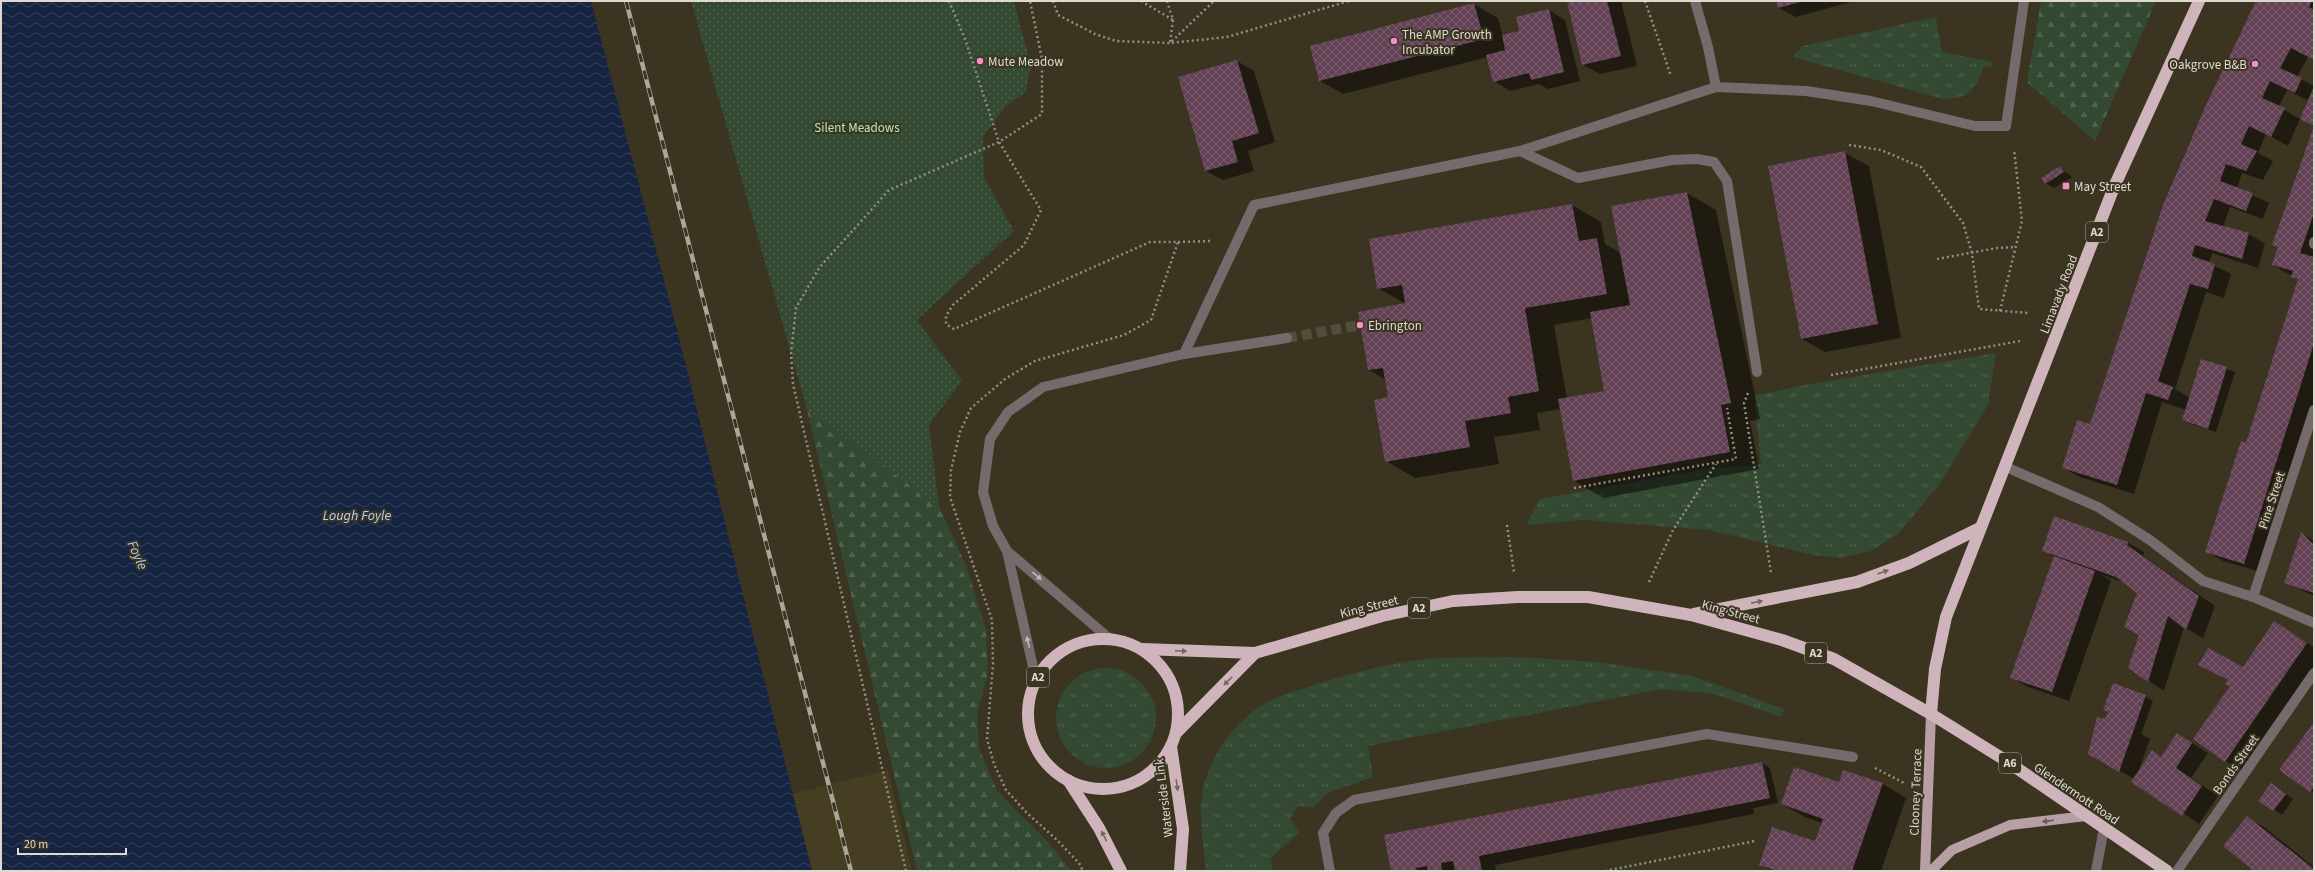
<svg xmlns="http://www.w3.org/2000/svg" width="2315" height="872" viewBox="0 0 2315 872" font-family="'Source Sans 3',sans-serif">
  <defs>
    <pattern id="grass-tufts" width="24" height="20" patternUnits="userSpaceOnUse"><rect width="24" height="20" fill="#334931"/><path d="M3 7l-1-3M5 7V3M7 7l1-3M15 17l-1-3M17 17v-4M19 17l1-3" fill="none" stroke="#50634e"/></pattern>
    <pattern id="forest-firs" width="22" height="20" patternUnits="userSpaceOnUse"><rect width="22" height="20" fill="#334931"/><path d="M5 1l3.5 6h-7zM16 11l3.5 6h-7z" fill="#50634e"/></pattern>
    <pattern id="park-dots" width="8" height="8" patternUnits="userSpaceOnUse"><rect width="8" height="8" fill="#334931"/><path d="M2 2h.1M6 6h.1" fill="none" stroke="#50634e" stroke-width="1.8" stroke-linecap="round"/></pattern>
    <pattern id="water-waves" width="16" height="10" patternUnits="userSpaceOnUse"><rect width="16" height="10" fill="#152440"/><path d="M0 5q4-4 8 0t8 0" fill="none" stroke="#37435b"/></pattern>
    <pattern id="building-cross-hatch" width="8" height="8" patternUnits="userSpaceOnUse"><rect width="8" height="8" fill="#644255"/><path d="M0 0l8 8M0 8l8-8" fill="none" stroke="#7a5d6c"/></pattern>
  </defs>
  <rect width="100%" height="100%" fill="#3a3421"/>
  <polygon fill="#463e23" points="888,770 912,871 812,871 793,794"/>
  <g fill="url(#grass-tufts)">
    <path d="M 1936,17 L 1942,52 L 1993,62 L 1993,66 L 1984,67 C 1975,90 1969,99 1943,99 L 1793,57 L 1802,46 Z"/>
    <polygon points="1996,353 1988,405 1939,485 1898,534 1871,551 1840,558 1813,555 1709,530 1583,520 1527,525 1539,499 1702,470 1761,464 1754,396 1804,385"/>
    <path d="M 1517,657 L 1598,662 L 1692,676 L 1784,709 L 1781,717 L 1715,694 L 1662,689 L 1368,746 L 1373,777 L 1328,793 L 1313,808 L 1298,806 L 1290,819 L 1300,832 L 1271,858 L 1272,871 L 1206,871 C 1203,841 1196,807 1206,778 C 1215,751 1234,724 1258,708 C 1273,697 1293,692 1311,686 C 1345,675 1382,665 1417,660 C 1449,656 1484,658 1517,657 Z"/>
    <circle cx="1106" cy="718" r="50"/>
  </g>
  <g fill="url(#forest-firs)">
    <polygon points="2041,1 2156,1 2095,141 2027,82"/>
    <polygon points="807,410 939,506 967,568 986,630 988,673 977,713 979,748 997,791 1047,841 1072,871 917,871"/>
  </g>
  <polygon fill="url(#park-dots)" points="691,1 1014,1 1031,66 1026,92 1005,107 983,137 984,177 1014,231 917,320 962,381 929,425 939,506 807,410"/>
  <polygon fill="url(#water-waves)" points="1,1 591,1 680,342 812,871 1,871"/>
  <g fill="#0007" fill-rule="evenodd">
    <polygon points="1568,1 1621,1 1637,66 1600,74 1583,65"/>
    <polygon points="1777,1 1854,1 1796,17 1779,8"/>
    <polygon points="2258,1 2314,1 2314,60 2308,57 2297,77 2314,86 2314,126 2301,119 2309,101 2287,90 2279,107 2300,119 2288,146 2266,134 2258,153 2273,161 2263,180 2242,173 2237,188 2269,203 2263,219 2230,207 2223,227 2249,234 2265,244 2258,268 2212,253 2209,263 2231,274 2224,298 2206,292 2175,389 2190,398 2202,360 2235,372 2216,432 2191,424 2183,420 2186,410 2162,402 2134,494 2080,477 2063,468 2091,426 2150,243 2187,148"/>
    <polygon points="1474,4 1498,18 1503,36 1521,32 1549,10 1565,20 1580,81 1548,89 1539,84 1510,91 1494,81 1488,57 1343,94 1320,81"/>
    <polygon points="1237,61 1254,71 1275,142 1248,151 1254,171 1223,180 1206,171"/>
    <polygon points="2314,128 2314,403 2261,572 2223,561 2207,551 2247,444 2299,280 2273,265 2279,248 2273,244"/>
    <polygon points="1845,153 1869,166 1901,338 1825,352 1802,339"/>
    <polygon points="2060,168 2072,177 2054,188 2045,183"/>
    <path d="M 1687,193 L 1716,210 L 1760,419 L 1750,421 L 1759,469 L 1603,498 L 1574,481 L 1561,409 L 1537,413 L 1540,430 L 1494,437 L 1499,464 L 1415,478 L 1386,461 L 1389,398 L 1386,380 L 1369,370 L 1406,304 L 1378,288 L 1572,205 L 1601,222 L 1605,244 L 1621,253 ZM 1592,318 L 1605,392 L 1567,399 L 1554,325 Z"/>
    <polygon points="2302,534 2314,541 2314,596 2285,582"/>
    <polygon points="2128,543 2144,552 2143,556 2215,606 2203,638 2184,627 2164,691 2129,668 2140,635 2142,597 2126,583 2102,575 2111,581 2069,701 2028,687 2012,678 2055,557 2043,551"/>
    <polygon points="2274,622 2314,647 2314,666 2242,770 2225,761 2231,686 2229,681 2216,674 2243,669"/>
    <polygon points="2145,696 2153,701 2141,734 2150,739 2139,770 2152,752 2162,757 2177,734 2208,753 2191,778 2218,796 2199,824 2134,779 2090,754 2112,723"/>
    <polygon points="2314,724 2314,793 2281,770"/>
    <polygon points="1762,763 1770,768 1778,803 1753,808 1754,814 1495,865 1496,871 1392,871"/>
    <polygon points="1844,771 1883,784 1906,798 1881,871 1772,871 1760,864 1815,843 1822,823 1805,817 1782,804 1839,783"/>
    <polygon points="2279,789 2293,799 2282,815 2259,800"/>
    <polygon points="2248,818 2264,827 2314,867 2314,871 2255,871"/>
  </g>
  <g fill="url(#building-cross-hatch)">
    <polygon points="1567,1 1607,1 1621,56 1582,65"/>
    <polygon points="1776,1 1804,1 1778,8"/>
    <polygon points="2256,1 2312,1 2309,7 2314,10 2314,60 2291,48 2280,68 2302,78 2295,93 2270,81 2262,98 2285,108 2271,137 2249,126 2241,144 2257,151 2246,171 2226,164 2220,181 2253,193 2246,211 2214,199 2205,221 2249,233 2242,259 2195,245 2192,256 2215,264 2208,289 2190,284 2158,381 2173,387 2168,400 2146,393 2117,485 2062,468 2077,420 2090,424 2163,205 2205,107"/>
    <polygon points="1474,3 1484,39 1319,81 1310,46"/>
    <polygon points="1549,9 1564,72 1531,80 1529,73 1493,82 1486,55 1505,50 1502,35 1519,31 1516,17"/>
    <polygon points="1237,60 1259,133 1232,141 1238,162 1205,171 1178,77"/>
    <polygon points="2314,86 2314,213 2300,253 2314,257 2314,343 2244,564 2205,552 2241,441 2246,443 2298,279 2291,277 2293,271 2272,265 2278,247 2272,245 2314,126 2300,119"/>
    <polygon points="1845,151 1878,324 1801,339 1768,166"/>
    <polygon points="2060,166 2064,172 2045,184 2041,178"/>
    <polygon points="1687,192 1731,403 1721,405 1730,452 1573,481 1558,399 1604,391 1590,312 1630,305 1611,206"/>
    <polygon points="1572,204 1579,241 1597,238 1607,294 1525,308 1539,391 1508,397 1511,413 1465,421 1470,447 1385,462 1374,400 1388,397 1383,368 1368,370 1358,312 1405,303 1402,285 1377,289 1369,239"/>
    <polygon points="2201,359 2227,367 2208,429 2182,420"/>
    <polygon points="2054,516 2128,542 2127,545 2199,596 2186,630 2168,616 2148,682 2128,668 2139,635 2124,627 2137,593 2116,577 2042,551"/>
    <polygon points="2301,532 2314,545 2314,593 2284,583"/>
    <polygon points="2054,556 2095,571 2052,692 2010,678"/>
    <polygon points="2274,621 2307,643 2225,762 2193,739 2230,686 2225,684 2228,680 2198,665 2208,648 2243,667"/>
    <polygon points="2113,683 2146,695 2119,772 2088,754 2097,717 2105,719 2108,712 2103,710"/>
    <polygon points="2314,722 2314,787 2310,792 2279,770"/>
    <polygon points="2177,733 2192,743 2176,768 2202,786 2182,816 2131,782 2152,750 2161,757"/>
    <polygon points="1762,762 1770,798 1479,856 1482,871 1455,871 1453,861 1441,863 1442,871 1428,871 1427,866 1416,868 1417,871 1391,871 1384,835"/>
    <polygon points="1794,767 1839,782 1843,770 1883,783 1852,871 1777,871 1759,865 1772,827 1815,841 1823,819 1781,804"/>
    <polygon points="2271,783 2286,794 2273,811 2258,801"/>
    <polygon points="2247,816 2314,869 2314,871 2254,871 2223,846"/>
  </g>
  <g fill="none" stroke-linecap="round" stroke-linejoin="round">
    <polyline stroke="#534d3b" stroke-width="10" stroke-dasharray="10 5" stroke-linecap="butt" points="1287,338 1360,325"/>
    <g stroke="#948f81" stroke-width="2.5" stroke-dasharray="2 3" stroke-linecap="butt">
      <polyline points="949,1 965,39 999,142 1041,210 1024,245 953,305 946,316 946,324 954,329 1150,242 1178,242 1151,320 1124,335 1035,361 1005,379 971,408 960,432 951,470 950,497 992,620 993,664 987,739 994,764 1006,790 1027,813 1057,840 1079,863 1083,871"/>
      <polyline points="1053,1 1058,15 1095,34 1116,41 1170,43 1214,1"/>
      <polyline points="1141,1 1173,20"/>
      <polyline points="1167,1 1173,20 1170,43 1227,37 1349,1"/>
      <polyline points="1645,1 1671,76"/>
      <polyline points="1849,145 1881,150 1921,167 1963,223 1972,253 1979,309 2028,313"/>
      <polyline points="1178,242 1211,241"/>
      <polyline points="1937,259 1997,248 2016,247"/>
      <polyline points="2000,311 2022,221 2014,149"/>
      <polyline points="1831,375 2020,341"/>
      <polyline points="1748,393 1744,403 1771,573"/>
      <polyline points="1574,488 1736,459 1727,408"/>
      <polyline points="1507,525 1514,572"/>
      <polyline points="1649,582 1673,530 1716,464"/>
      <polyline points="1875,768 1904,783"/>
      <polyline points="906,871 793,384 791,354 796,308 819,268 889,190 999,142 1042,114 1042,59 1030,1"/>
      <polyline points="1605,871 1755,841"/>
    </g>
    <g stroke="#766a6d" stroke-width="10">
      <polyline points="1695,1 1708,47 1716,87"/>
      <polyline points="1520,151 1578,178 1672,160 1697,159 1714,162 1727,181 1757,372"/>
      <polyline points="2314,242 2314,244"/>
      <polyline points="1184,354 1254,205 1520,151 1716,87 1806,91 1871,101 1975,126 2006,126 2024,1"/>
      <polyline points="2006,467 2098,507 2150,540 2203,581 2253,597 2314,623"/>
      <polyline points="1007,551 1111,640"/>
      <polyline points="2253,597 2314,410"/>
      <polyline points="1036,680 1007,551 993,526 983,492 990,439 1008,412 1043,387 1184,354 1287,338"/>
      <polyline points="1330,871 1323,833 1336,813 1354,800 1707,734 1853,757"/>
      <polyline points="2096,871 2104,828"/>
      <polyline points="2177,871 2314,673"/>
    </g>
    <g stroke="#b6a0a5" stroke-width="10">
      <polyline points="1925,871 1931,714"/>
      <polyline points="1931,871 1952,850 2010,825 2086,816"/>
    </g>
    <g stroke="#d0b4bb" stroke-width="12">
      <polyline points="1694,614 1857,582 1909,563 1980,528"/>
      <circle cx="1103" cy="714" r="75"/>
      <polyline points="1142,649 1255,653 1382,616 1453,601 1518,597 1588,597 1691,615 1782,640 1834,659 1931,714 2005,760 2167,871"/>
      <polyline points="1931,714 1935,669 1946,617 2114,187 2199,1"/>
      <polyline points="1176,733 1255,653"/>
      <polyline points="1171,746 1183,829 1180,871"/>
      <polyline points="1068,780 1099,828 1121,871"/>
    </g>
    <g stroke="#aba699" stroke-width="4.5">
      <polyline id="rail" points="626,1 851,871"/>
    </g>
    <use href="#rail" stroke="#3a3421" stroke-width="3" stroke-dasharray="9" stroke-linecap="butt"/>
  </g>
  <defs><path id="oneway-solid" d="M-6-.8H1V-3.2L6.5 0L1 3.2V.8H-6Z"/></defs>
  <g fill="#76675f">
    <use href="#oneway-solid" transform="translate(1883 572) rotate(-20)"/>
    <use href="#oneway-solid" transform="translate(1757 602) rotate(-11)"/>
    <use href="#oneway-solid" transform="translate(1181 651) rotate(2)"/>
    <use href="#oneway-solid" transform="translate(1228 681) rotate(135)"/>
    <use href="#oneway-solid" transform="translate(1177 785) rotate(82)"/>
    <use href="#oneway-solid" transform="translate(1104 836) rotate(-116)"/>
  </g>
  <g fill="#bfb8b2">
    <use href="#oneway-solid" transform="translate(1037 576) rotate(40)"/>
    <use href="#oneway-solid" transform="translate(1028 642) rotate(-103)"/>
  </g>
  <use fill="#655a4f" href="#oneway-solid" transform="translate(2048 821) rotate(173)"/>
  <g fill="#fa8fc8" stroke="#3a3421" stroke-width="1.5">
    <circle cx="1394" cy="41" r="4"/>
    <circle cx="980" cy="61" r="4"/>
    <circle cx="2255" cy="64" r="4"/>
    <rect x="2062" y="182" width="8" height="8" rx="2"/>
    <circle cx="1360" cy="325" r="4"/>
  </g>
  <g text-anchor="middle" stroke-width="4" stroke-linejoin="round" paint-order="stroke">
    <g fill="#3a3421" stroke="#ada89b" stroke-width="1">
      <rect x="2086" y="222" width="22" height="20" rx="3"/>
      <rect x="1408" y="598" width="22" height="20" rx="3"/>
      <rect x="1805" y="643" width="22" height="20" rx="3"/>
      <rect x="1027" y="667" width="22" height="20" rx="3"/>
      <rect x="1999" y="753" width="22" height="20" rx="3"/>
    </g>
    <g font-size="12" font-weight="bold" fill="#dedacf">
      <text x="2097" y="236">A2</text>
      <text x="1419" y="612">A2</text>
      <text x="1816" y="657">A2</text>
      <text x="1038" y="681">A2</text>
      <text x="2010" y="767">A6</text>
    </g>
    <g font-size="13" fill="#dedacf" stroke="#3a3421" text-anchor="start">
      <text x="1402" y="39">The AMP Growth<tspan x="1402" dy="15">Incubator</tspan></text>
      <text x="988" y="66">Mute Meadow</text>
      <text x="2247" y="69" text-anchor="end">Oakgrove B&amp;B</text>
      <text x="2074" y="191">May Street</text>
      <text x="1368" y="330">Ebrington</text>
    </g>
    <g font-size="13" fill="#b9e9b5" stroke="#3a3421">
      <text x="857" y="132">Silent Meadows</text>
    </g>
    <g font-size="13" fill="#dedacf" stroke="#3a3421">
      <text transform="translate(2058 294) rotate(-69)" y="5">Limavady Road</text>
      <text transform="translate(2271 500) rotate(-72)" y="5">Pine Street</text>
      <text transform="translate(1369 606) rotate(-14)" y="5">King Street</text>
      <text transform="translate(1731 611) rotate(15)" y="5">King Street</text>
      <text transform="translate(2235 764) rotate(-55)" y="5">Bonds Street</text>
      <text transform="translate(1915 792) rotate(-88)" y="5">Clooney Terrace</text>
      <text transform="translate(2077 793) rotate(34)" y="5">Glendermott Road</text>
      <text transform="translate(1163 798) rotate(-97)" y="5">Waterside Link</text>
    </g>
    <g font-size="14" font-style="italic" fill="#b5cffb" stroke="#3a3421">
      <text x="357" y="520">Lough Foyle</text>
      <text transform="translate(138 555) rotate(66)" y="5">Foyle</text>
    </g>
  </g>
  <rect width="2315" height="872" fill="none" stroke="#dedacf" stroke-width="4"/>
  <path d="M18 848v6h108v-6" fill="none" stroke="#dedacf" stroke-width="2"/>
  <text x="24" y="848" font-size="12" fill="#dedacf" stroke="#3a3421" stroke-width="3" paint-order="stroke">20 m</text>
</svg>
